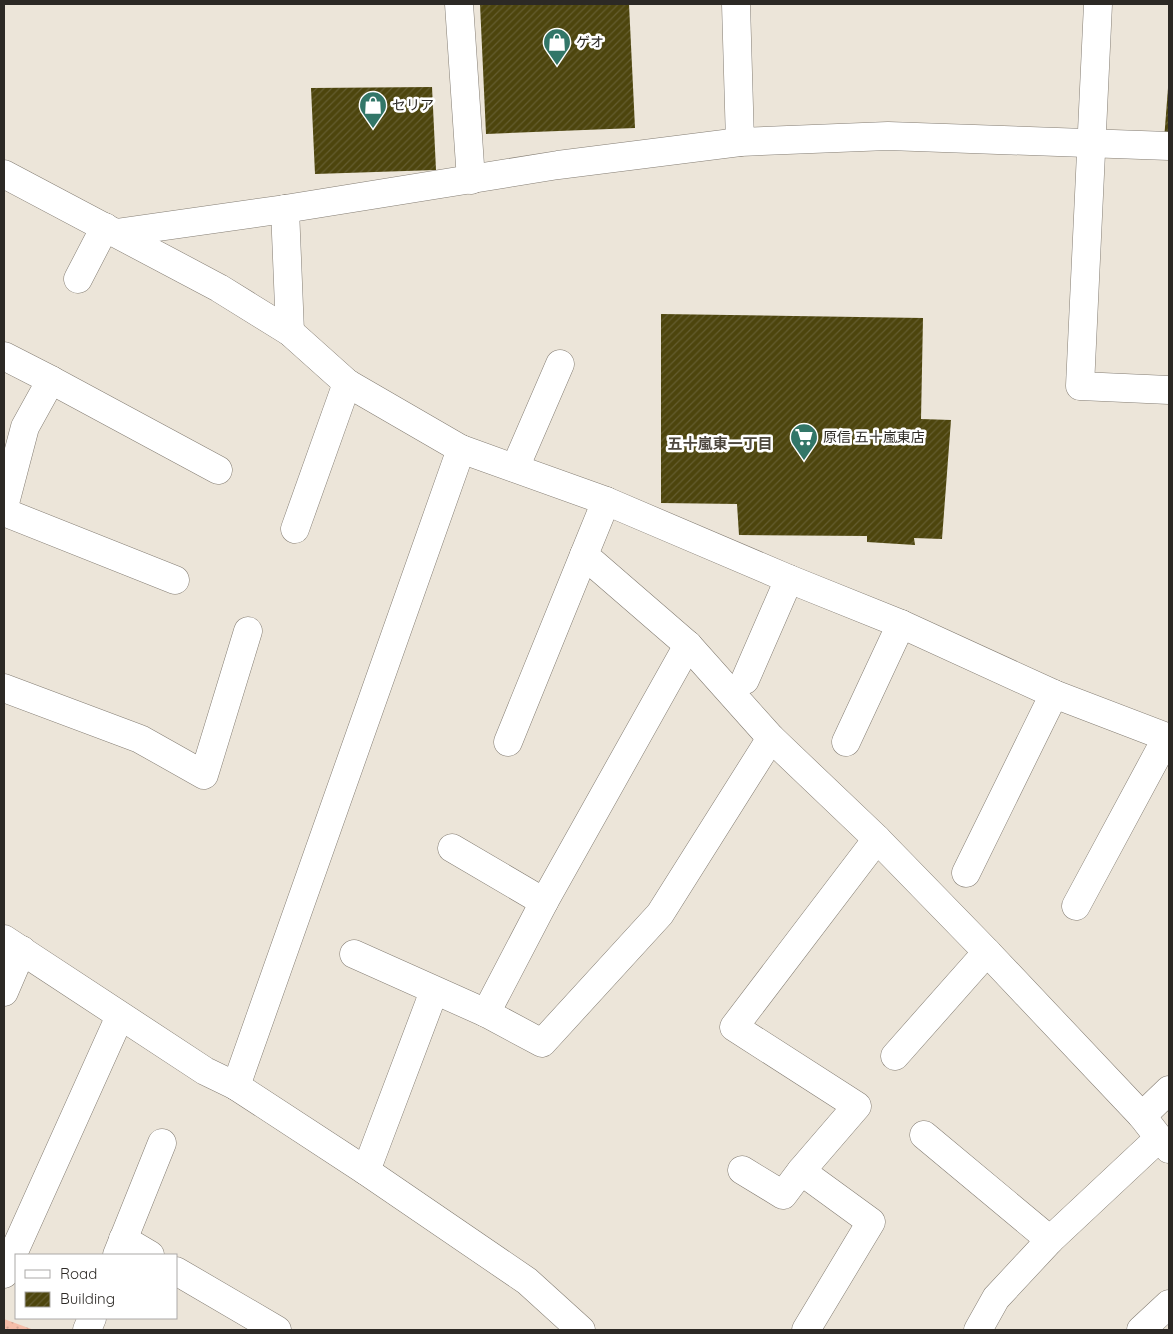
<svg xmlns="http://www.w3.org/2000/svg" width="1173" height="1334" viewBox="0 0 1173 1334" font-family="Quicksand,'Noto Sans JP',sans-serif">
  <defs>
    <pattern id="park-dots" width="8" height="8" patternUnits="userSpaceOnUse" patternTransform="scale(1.25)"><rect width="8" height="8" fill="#f6bea9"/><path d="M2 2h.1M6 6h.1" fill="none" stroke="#d3a391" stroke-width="1.8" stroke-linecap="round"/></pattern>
    <pattern id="building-hatch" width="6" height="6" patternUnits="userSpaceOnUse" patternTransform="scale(1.25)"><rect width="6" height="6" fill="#4d450d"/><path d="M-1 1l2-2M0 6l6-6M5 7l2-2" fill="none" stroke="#645d30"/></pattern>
  </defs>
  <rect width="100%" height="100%" fill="#ece5d9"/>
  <polygon fill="url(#park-dots)" points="4,1319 34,1330 4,1330"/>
  <g fill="url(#building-hatch)">
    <polygon points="480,4 629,4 635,128 486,134"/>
    <polygon points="432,87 436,170 315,174 311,88"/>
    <polygon points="1168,88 1169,88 1169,140 1164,140"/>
    <polygon points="661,314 923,318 921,419 951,420 942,539 914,538 915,545 867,542 867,536 739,535 737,504 661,503"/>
  </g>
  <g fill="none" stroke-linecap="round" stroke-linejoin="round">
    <g stroke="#847d73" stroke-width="29">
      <g id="minor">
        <polyline points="459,4 471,180"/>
        <polyline points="736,4 740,142"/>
        <polyline points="1098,4 1080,386 1169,390"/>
        <polyline points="4,174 219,288 290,332 347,383 461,449 606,501 789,579 901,624 1054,694 1169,738"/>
        <polyline points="285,209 290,332"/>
        <polyline points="116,233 285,209 558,165 740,142 888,136 1169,146"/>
        <polyline points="78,279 105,227"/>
        <polyline points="4,356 51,380 25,427 4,507"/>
        <polyline points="51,380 218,470"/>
        <polyline points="515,468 560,364"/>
        <polyline points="606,501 584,555 688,645 771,738 877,839 987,952 1142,1116 1159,1138 1169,1149"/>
        <polyline points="4,512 175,580"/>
        <polyline points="295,529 347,383"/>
        <polyline points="745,680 789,579"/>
        <polyline points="4,688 140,739 204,775 248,631"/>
        <polyline points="508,742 584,555"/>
        <polyline points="846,742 901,624"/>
        <polyline points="452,848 544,902"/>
        <polyline points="966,873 1054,694"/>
        <polyline points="1076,906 1167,737"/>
        <polyline points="4,939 205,1071 236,1086 366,1171 527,1281 581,1330"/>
        <polyline points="354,954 486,1013 542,1043 660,914 771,738"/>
        <polyline points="4,992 22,950"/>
        <polyline points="486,1013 544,902 688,645"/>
        <polyline points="895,1056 987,952"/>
        <polyline points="236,1086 461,449"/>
        <polyline points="1142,1116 1169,1090"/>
        <polyline points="924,1135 1050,1240"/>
        <polyline points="742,1170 783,1195 801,1171 857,1106 734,1027 877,839"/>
        <polyline points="366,1171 434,991"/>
        <polyline points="801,1171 871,1222 806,1330"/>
        <polyline points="123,1239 150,1255"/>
        <polyline points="117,1255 162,1143"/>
        <polyline points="176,1271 277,1330"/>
        <polyline points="4,1274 120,1016"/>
        <polyline points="87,1330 92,1318"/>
        <polyline points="978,1330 996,1298 1050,1240 1159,1138"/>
        <polyline points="1141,1330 1169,1304"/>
      </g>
    </g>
    <use href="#minor" stroke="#fff" stroke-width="28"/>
  </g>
  <defs>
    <g id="shop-pin" transform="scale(1.4375)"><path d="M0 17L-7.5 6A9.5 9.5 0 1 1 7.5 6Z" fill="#327668" stroke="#fff"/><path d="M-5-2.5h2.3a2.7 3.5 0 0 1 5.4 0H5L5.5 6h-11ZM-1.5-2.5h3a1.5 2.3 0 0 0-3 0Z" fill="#fff"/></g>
    <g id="supermarket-pin" transform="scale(1.4375)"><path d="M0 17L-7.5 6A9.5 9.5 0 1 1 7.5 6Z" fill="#327668" stroke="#fff"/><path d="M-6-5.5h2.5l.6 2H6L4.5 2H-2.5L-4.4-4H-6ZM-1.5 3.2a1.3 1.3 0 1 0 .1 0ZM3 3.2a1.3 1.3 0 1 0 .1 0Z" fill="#fff"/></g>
  </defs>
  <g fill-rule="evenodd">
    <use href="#shop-pin" x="557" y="42"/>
    <use href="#shop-pin" x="373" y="105"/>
    <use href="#supermarket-pin" x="804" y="437"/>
  </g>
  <g text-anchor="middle" stroke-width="5" stroke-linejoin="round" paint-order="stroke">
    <g font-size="14" fill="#2c2925" stroke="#fff" text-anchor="start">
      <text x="576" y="47">ゲオ</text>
      <text x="392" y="110">セリア</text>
      <text x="823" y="442">原信 五十嵐東店</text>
    </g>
    <g font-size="15" font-weight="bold" fill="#4d473e" stroke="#fff">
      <text x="720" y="449">五十嵐東一丁目</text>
    </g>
  </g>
  <rect width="1173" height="1334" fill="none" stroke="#2c2925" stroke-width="10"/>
  <rect x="15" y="1254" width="162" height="65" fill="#ffffff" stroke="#aba9a8"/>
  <rect x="25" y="1270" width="25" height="8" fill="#ffffff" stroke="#aba9a8"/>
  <text x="60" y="1279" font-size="15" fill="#2c2925">Road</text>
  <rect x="25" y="1292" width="25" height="15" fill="url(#building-hatch)" stroke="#aba9a8"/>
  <text x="60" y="1304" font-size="15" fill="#2c2925">Building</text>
</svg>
